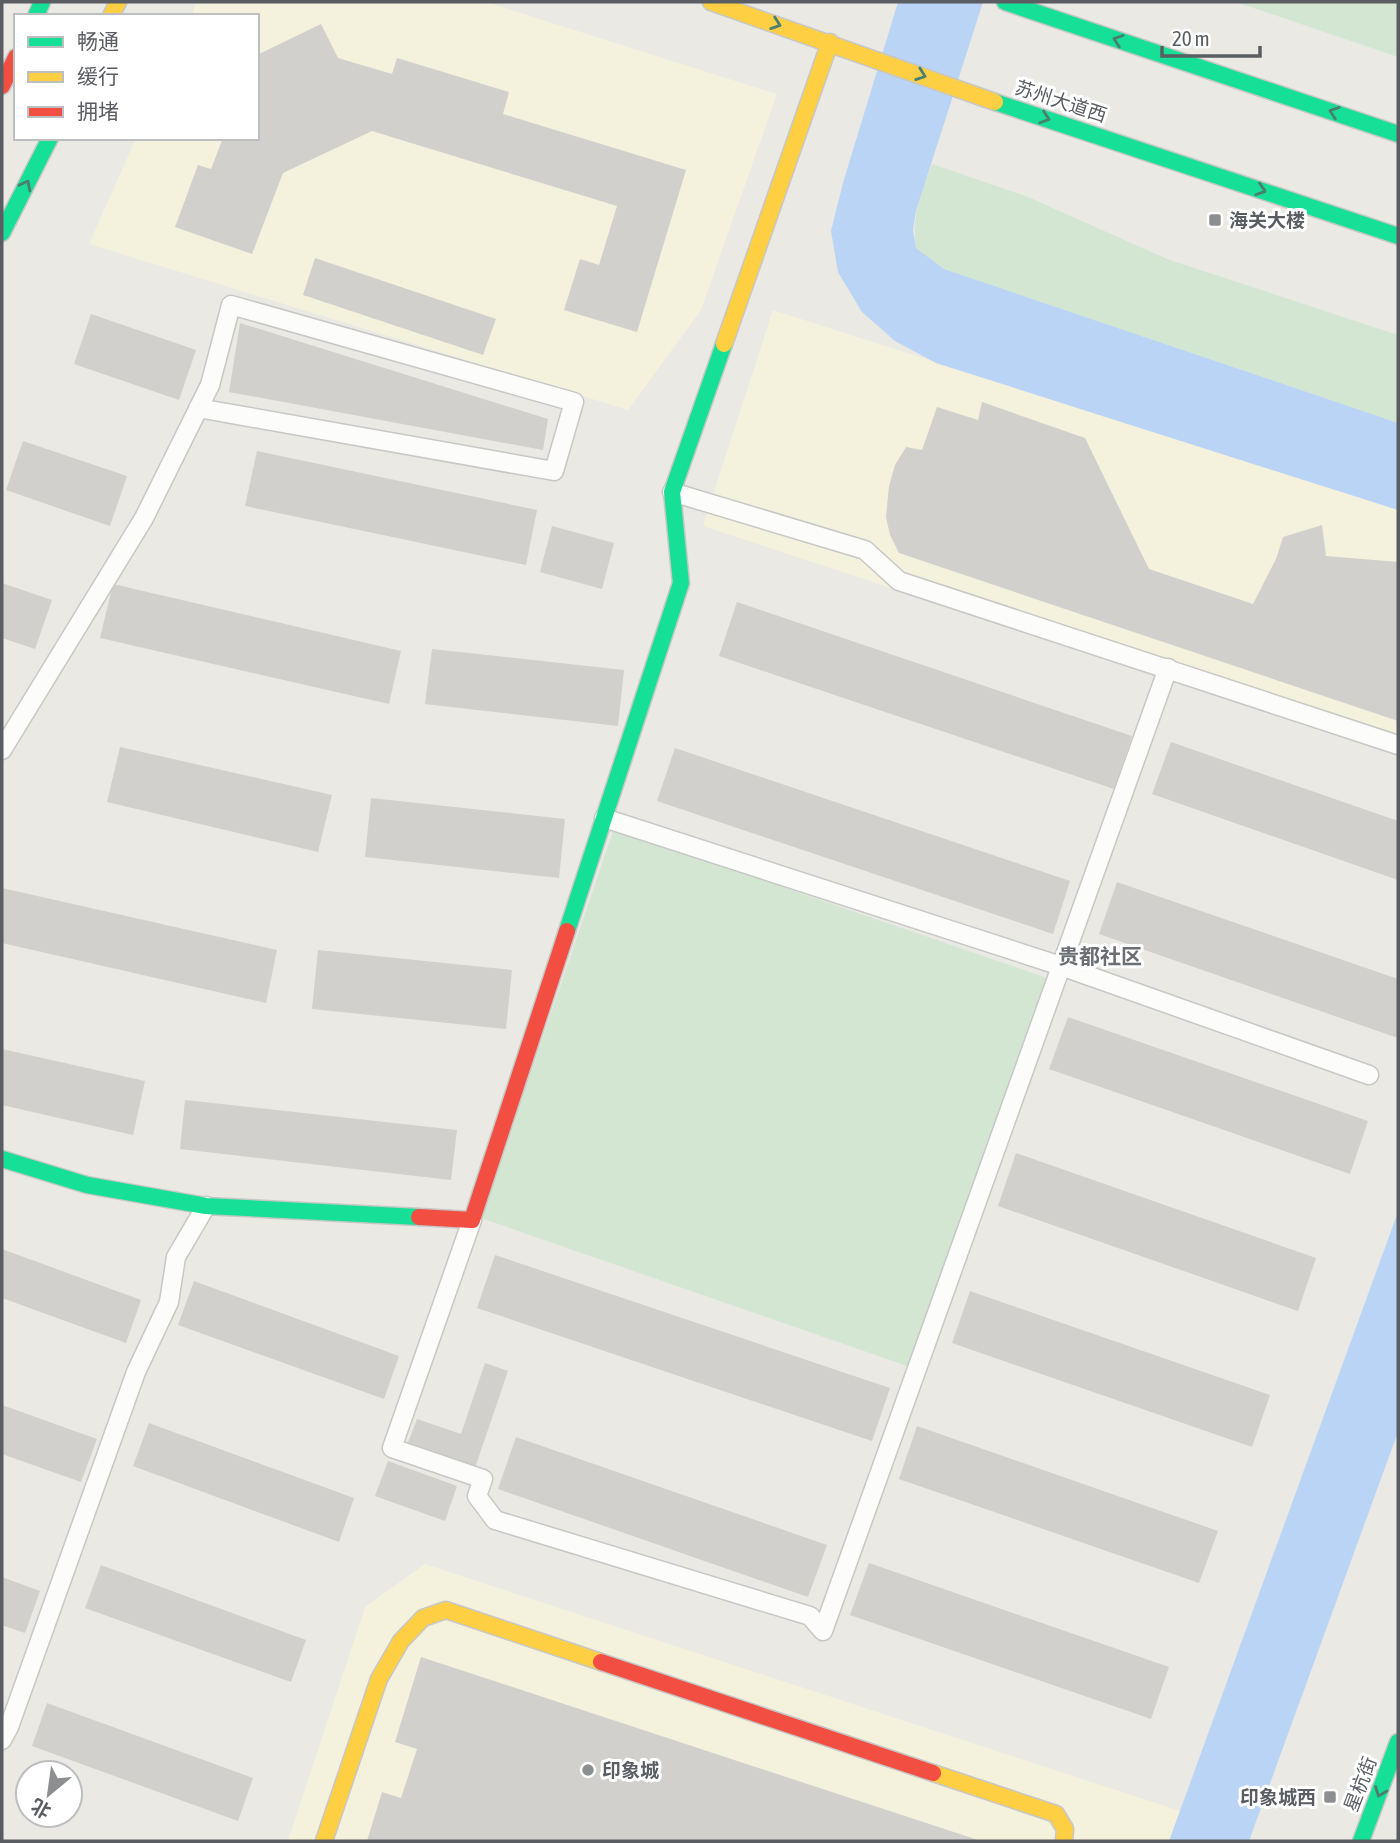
<svg xmlns="http://www.w3.org/2000/svg" width="1400" height="1843" viewBox="0 0 1400 1843" font-family="'Asap Condensed','Noto Sans SC',sans-serif">
  <rect width="100%" height="100%" fill="#eae9e4"/>
  <g fill="#f4f1dd">
    <polygon points="197,2 486,2 777,94 701,310 628,410 89,244 136,138 257,138 257,16 191,16"/>
    <polygon points="773,310 1398,510 1398,755 703,526"/>
    <polygon points="425,1564 1180,1811 1169,1841 288,1841 365,1607"/>
  </g>
  <g fill="#d2e6d2">
    <polygon points="1236,2 1398,2 1398,57"/>
    <path d="M 932,164 L 1028,197 L 1167,259 L 1398,335 L 1398,423 L 944,269 L 916,248 C 911,217 922,192 932,164 Z"/>
    <polygon points="614,829 1047,978 913,1368 481,1218"/>
  </g>
  <g fill="#b9d4f4">
    <polygon points="898,2 983,2 916,211 913,230 916,248 944,269 1398,423 1398,510 936,363 895,341 862,312 838,272 831,231 843,183"/>
    <polygon points="1398,1212 1398,1432 1249,1841 1169,1841"/>
  </g>
  <g fill="#d1d0cd">
    <polygon points="321,24 338,58 392,74 397,58 509,92 503,114 686,170 637,332 564,310 580,259 599,265 617,206 372,131 283,173 252,254 175,227 198,165 211,169 223,138 257,138 257,55"/>
    <polygon points="315,258 496,319 483,355 303,295"/>
    <polygon points="91,314 196,350 179,400 74,364"/>
    <polygon points="240,323 548,419 543,450 229,392"/>
    <polygon points="982,402 1085,438 1149,569 1253,604 1276,559 1283,537 1322,525 1326,556 1398,562 1398,721 899,553 890,535 886,517 889,486 895,465 906,447 922,450 937,407 978,420"/>
    <polygon points="23,441 127,476 110,526 6,490"/>
    <polygon points="257,451 537,510 526,565 245,506"/>
    <polygon points="552,526 614,543 602,589 540,572"/>
    <polygon points="2,583 52,600 35,649 2,638"/>
    <polygon points="113,584 401,651 389,704 100,638"/>
    <polygon points="737,602 1132,736 1114,789 719,656"/>
    <polygon points="432,649 624,670 618,726 425,704"/>
    <polygon points="1171,742 1398,821 1398,880 1152,794"/>
    <polygon points="120,747 332,795 318,852 107,802"/>
    <polygon points="675,748 1070,881 1053,934 657,801"/>
    <polygon points="371,798 565,819 559,878 365,857"/>
    <polygon points="1117,882 1398,979 1398,1038 1099,934"/>
    <polygon points="2,888 277,950 266,1003 2,943"/>
    <polygon points="318,950 512,970 506,1029 312,1009"/>
    <polygon points="1068,1017 1368,1121 1350,1174 1049,1069"/>
    <polygon points="2,1049 145,1081 133,1135 2,1105"/>
    <polygon points="185,1100 457,1130 451,1180 180,1149"/>
    <polygon points="1016,1153 1316,1258 1298,1311 998,1206"/>
    <polygon points="2,1249 141,1300 126,1343 2,1298"/>
    <polygon points="495,1255 890,1388 872,1441 477,1308"/>
    <polygon points="194,1281 399,1356 384,1399 178,1325"/>
    <polygon points="970,1291 1270,1395 1252,1447 952,1343"/>
    <polygon points="485,1363 508,1371 475,1468 407,1445 417,1419 461,1434"/>
    <polygon points="2,1405 97,1439 81,1482 2,1454"/>
    <polygon points="149,1423 354,1498 339,1542 133,1466"/>
    <polygon points="917,1426 1218,1531 1199,1583 899,1479"/>
    <polygon points="516,1437 827,1545 808,1597 498,1489"/>
    <polygon points="388,1461 457,1486 445,1521 375,1496"/>
    <polygon points="869,1563 1169,1667 1151,1719 850,1615"/>
    <polygon points="101,1565 306,1640 291,1682 85,1608"/>
    <polygon points="2,1577 40,1591 25,1633 2,1625"/>
    <polygon points="421,1657 981,1841 367,1841 382,1792 401,1798 417,1749 395,1742"/>
    <polygon points="47,1703 253,1778 238,1821 32,1746"/>
  </g>
  <g fill="none" stroke-linecap="round" stroke-linejoin="round">
    <g stroke="#c7c7c6" stroke-width="21">
      <g id="lane">
        <polyline points="672,492 865,550 899,581 1398,745"/>
        <polyline points="2,750 144,518 210,385 231,305 574,402 554,471 198,408"/>
        <polyline points="604,818 1061,966 1369,1075"/>
        <polyline points="472,1220 392,1448 483,1479 477,1496 495,1520 810,1616 823,1631 1168,668"/>
        <polyline points="2,1740 9,1727 136,1372 169,1302 176,1257 206,1206"/>
      </g>
    </g>
    <g stroke="#c6c7c6" stroke-width="19">
      <g id="fast">
        <polyline points="1005,2 1398,134"/>
        <polyline points="36,16 42,2"/>
        <polyline points="995,102 1398,236"/>
        <polyline points="2,233 50,138"/>
        <polyline points="567,931 681,583 672,492 724,344"/>
        <polyline points="2,1159 87,1185 206,1206 419,1217"/>
        <polyline points="1361,1841 1398,1742"/>
      </g>
    </g>
    <g stroke="#c6c7c6" stroke-width="19">
      <g id="slow">
        <polyline points="711,2 995,102"/>
        <polyline points="111,16 118,2"/>
        <polyline points="724,344 830,42"/>
        <polyline points="933,1773 1056,1814 1065,1829 1064,1841"/>
        <polyline points="324,1841 379,1679 401,1641 423,1618 446,1610 601,1662"/>
      </g>
    </g>
    <g stroke="#c6c7c6" stroke-width="19">
      <g id="jam">
        <polyline points="2,86 16,57"/>
        <polyline points="419,1217 472,1220 567,931"/>
        <polyline points="601,1662 933,1773"/>
      </g>
    </g>
    <use href="#lane" stroke="#fcfcfb" stroke-width="18"/>
    <use href="#fast" stroke="#16e098" stroke-width="16"/>
    <use href="#slow" stroke="#ffcf43" stroke-width="16"/>
    <use href="#jam" stroke="#f24e42" stroke-width="16"/>
  </g>
  <defs><path id="oneway-chevron" d="M-2-3.5L2.5 0L-2 3.5" fill="none" stroke-width="1.6" stroke-linecap="round" stroke-linejoin="round" transform="scale(1.75)"/></defs>
  <g stroke="#497e70">
    <use href="#oneway-chevron" transform="translate(776 24) rotate(19)"/>
    <use href="#oneway-chevron" transform="translate(1118 40) rotate(-161)"/>
    <use href="#oneway-chevron" transform="translate(921 75) rotate(20)"/>
    <use href="#oneway-chevron" transform="translate(1334 112) rotate(-161)"/>
    <use href="#oneway-chevron" transform="translate(1045 118) rotate(18)"/>
    <use href="#oneway-chevron" transform="translate(26 185) rotate(-63)"/>
    <use href="#oneway-chevron" transform="translate(1261 190) rotate(18)"/>
    <use href="#oneway-chevron" transform="translate(1380 1792) rotate(111)"/>
  </g>
  <g fill="#8c8e90" stroke="#fff" stroke-width="2.5">
    <rect x="1208" y="213" width="14" height="14" rx="3.5"/>
    <circle cx="588" cy="1770" r="7"/>
    <rect x="1323" y="1790" width="14" height="14" rx="3.5"/>
  </g>
  <g text-anchor="middle" stroke-width="6" stroke-linejoin="round" paint-order="stroke">
    <g font-size="19" fill="#5a5d62" stroke="#fff">
      <text transform="translate(1061 101) rotate(18)" y="7">苏州大道西</text>
      <text transform="translate(1360 1784) rotate(-69)" y="7">星杭街</text>
    </g>
    <g font-size="19" font-weight="bold" fill="#5a5d62" stroke="#fff" text-anchor="start">
      <text x="1229" y="227">海关大楼</text>
      <text x="602" y="1777">印象城</text>
      <text x="1316" y="1804" text-anchor="end">印象城西</text>
    </g>
    <g font-size="21" font-weight="bold" fill="#6b6f74" stroke="#fff">
      <text x="1100" y="964">贵都社区</text>
    </g>
  </g>
  <rect width="1400" height="1843" fill="none" stroke="#5a5d62" stroke-width="7"/>
  <rect x="14" y="14" width="245" height="126" fill="#ffffff" stroke="#bdbec0" stroke-width="2"/>
  <rect x="28" y="37" width="35" height="10" fill="#16e098" stroke="#bdbec0" stroke-width="2"/>
  <text x="77" y="49" font-size="21" fill="#5a5d62">畅通</text>
  <rect x="28" y="72" width="35" height="10" fill="#ffcf43" stroke="#bdbec0" stroke-width="2"/>
  <text x="77" y="84" font-size="21" fill="#5a5d62">缓行</text>
  <rect x="28" y="107" width="35" height="10" fill="#f24e42" stroke="#bdbec0" stroke-width="2"/>
  <text x="77" y="119" font-size="21" fill="#5a5d62">拥堵</text>
  <g transform="translate(49 1794) rotate(209)"><circle r="33" fill="#ffffff" stroke="#bdbec0" stroke-width="2"/>
  <path d="M0-5L12 26L0 18L-12 26Z" fill="#8c8e90"/>
  <text y="-10" font-size="19" font-weight="bold" text-anchor="middle" fill="#5a5d62">北</text>
  </g>
  <path d="M1162 46v10h98v-10" fill="none" stroke="#5a5d62" stroke-width="3.5"/>
  <text x="1172" y="46" font-size="21" fill="#5a5d62" stroke="#ffffff" stroke-width="5" paint-order="stroke">20 m</text>
</svg>
